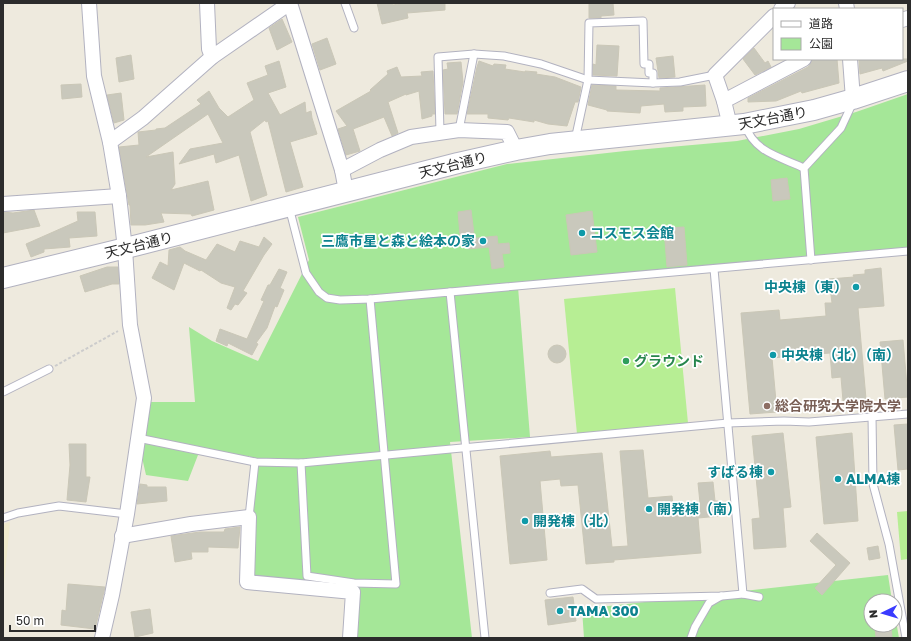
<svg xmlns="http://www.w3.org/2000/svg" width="911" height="641" viewBox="0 0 911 641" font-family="'Golos Text','Noto Sans JP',sans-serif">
  <rect width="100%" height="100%" fill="#eeeade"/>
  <polygon fill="#f0ebcd" points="10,522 3,595 3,524"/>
  <g fill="#a5e798">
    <polygon points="908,94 908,251 518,287 530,437 450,442 472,638 355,638 356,591 253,579 250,456 198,455 188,481 146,475 141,453 146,402 195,402 189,327 212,341 258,361 309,260 298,217 507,164 625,151 737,141 799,129 856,112"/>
    <polygon points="888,575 892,601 871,601 871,625 895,625 895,615 899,638 584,638 582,609"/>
  </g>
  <g fill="#b7ee94">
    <polygon points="675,288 688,423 577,434 564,299"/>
    <polygon points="908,511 908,559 901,560 897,512"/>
  </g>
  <g fill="#c9c8bc" stroke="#cac7b7">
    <polygon points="377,3 392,3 393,5 404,3 445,3 445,10 407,13 408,18 382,24"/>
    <polygon points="589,3 613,3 614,15 601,16 601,18 589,18"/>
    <polygon points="282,19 292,42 277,50 269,28"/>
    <polygon points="327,38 336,64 320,70 312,44"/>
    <polygon points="597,45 619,46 617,76 593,75 593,64 596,65"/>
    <polygon points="754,48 765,63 768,61 771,67 755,75 743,59"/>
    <polygon points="131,55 134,79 119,82 116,58"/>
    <polygon points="673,56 675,77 659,78 656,58"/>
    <polygon points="812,59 837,59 839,83 802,93 801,91 776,101 748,102 748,98 808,67 811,63"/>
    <polygon points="859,59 908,59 908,61 883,71 882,68 860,74"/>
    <polygon points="279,61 286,87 268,93 280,115 305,102 306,113 311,111 312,118 317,134 290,142 303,187 286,192 268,121 266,122 265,120 250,132 267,195 251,201 239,155 216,163 214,154 179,164 190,149 223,143 208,114 146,157 173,152 175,184 171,190 208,181 214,210 192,216 191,214 161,213 164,222 145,225 131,225 130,205 129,205 119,147 139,145 138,132 156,130 156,129 165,128 201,104 197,100 209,91 219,108 228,117 254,100 247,83 268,75 265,66"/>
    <polygon points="479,61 493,66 494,64 506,65 505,69 525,72 525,71 537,72 536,74 555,77 581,87 578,102 575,102 567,126 548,124 534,120 534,122 509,118 508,120 488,118 488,114 467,114 477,67"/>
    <polygon points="461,62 463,82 457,114 445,114 443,70 448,69 447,63"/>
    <polygon points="397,67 401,77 422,76 421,72 433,71 435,114 432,114 432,116 422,119 419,91 406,95 406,94 388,102 398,133 392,136 384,117 353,129 360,151 346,155 338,129 347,126 336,111 371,91 370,90 388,74 387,71"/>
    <polygon points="81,84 82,97 62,99 61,85"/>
    <polygon points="592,85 616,86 616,90 660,91 660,88 705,85 706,106 683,107 683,111 665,112 664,104 641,106 640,113 607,111 607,110 588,105"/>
    <polygon points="121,93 124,120 114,123 107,95"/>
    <polygon points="787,178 790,199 773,201 771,180"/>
    <polygon points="34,210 40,226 3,233 3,212 13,213"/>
    <polygon points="471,210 474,234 460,235 458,212"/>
    <polygon points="592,211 597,252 571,255 566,215"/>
    <polygon points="77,212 95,212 97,236 69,238 70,247 44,249 44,252 31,257 26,244 78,221"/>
    <polygon points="684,227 687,265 667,267 664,228"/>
    <polygon points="497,236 498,244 509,243 510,253 502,254 504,267 492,269 489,247 468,249 467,239"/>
    <polygon points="264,237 272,244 264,255 243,291 247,293 238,305 235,304 231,310 227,308 235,287 221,283 201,270 200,271 184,263 174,290 152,278 160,262 168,266 169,250 180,247 185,251 206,260 217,244 235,252 240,241 259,247"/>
    <polygon points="107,267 118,267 119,284 112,284 85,292 80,276"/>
    <polygon points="881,268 884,306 858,308 866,399 843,401 841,377 832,378 830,353 772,358 777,412 750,414 741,313 779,310 780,320 826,316 825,303 832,303 829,279 854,277 853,275 865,274 865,270"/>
    <polygon points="279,269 287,272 280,288 284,290 277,307 275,306 267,328 256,343 258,344 252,355 228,343 227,346 216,341 220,329 247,339 264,301 261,300 268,285 270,285"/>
    <polygon points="903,340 908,397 885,399 880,342"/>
    <circle cx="557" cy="354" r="9"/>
    <polygon points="908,424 908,469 898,470 894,425"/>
    <polygon points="783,433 791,507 783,508 786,547 754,549 752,519 760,518 752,436"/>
    <polygon points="852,433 858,521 824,524 816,437"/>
    <polygon points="69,444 86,444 86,477 90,477 86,502 67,500 70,465"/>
    <polygon points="643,450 648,498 672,496 673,506 700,503 698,483 713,482 715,501 719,501 720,516 698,518 701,553 614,560 614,562 586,564 578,485 561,486 560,479 540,481 547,560 510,564 500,456 550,451 551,457 602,453 612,547 628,546 620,451"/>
    <polygon points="140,484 147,485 147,487 166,487 167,501 137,504"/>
    <polygon points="240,527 238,548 208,547 208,552 191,552 192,559 175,562 171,536 200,532 224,532 225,529"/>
    <polygon points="817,533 850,563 822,595 815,588 836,565 810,541"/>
    <polygon points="878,546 880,558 869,560 867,548"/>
    <polygon points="68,584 105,587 95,629 61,625 62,610 66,611"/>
    <polygon points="573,597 576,621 548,625 545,600"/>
    <polygon points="150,609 153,633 135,637 131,612"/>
    <polygon points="875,625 891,625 892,637 876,638"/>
  </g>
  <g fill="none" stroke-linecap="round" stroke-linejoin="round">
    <g stroke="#b2b2c0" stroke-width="9">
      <g id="lane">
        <polyline points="345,3 354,28"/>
        <path d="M 745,125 C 754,152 780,157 804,168"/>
        <polyline points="459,130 474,54"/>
        <polyline points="440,132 438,57 474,54 504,56 541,64 588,80 653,83 680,82 715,75"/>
        <polyline points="575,140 588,80 589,23 643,21 644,64 649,64 649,73 653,73 653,83"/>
        <polyline points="289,207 306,273 319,292 327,298 340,300 370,299 450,292 485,638"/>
        <polyline points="811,260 804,168 841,128 853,102"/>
        <polyline points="714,269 743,594 759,597"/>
        <polyline points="450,292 908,251"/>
        <polyline points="3,392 49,369"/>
        <polyline points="872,416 873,484 889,544 906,638"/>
        <polyline points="138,438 255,462 301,463 728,423 784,421 809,422 908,414"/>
        <polyline points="301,463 307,576 354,583 396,584 370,299"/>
        <polyline points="249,517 255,462"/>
        <polyline points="3,518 18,513 59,506 127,514"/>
        <polyline points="550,593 582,589 596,599 722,596 743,594"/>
        <polyline points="691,638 695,627 709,603 721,596"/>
      </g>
    </g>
    <g stroke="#b2b2c0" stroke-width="16">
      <g id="street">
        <polyline points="89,3 94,76 110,142 119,196 125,249 130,325 144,398 127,514 112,595 102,638"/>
        <polyline points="207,3 209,49 212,57"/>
        <polyline points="290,3 342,170 346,191"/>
        <polyline points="846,3 847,9"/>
        <polyline points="781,9 788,3"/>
        <polyline points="902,20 908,18"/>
        <polyline points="850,59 853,99"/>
        <polyline points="724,101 804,59"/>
        <polyline points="730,126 724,101 715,75 774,16"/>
        <polyline points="110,142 143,118 212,57 290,3"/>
        <polyline points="342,170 380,150 411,137 459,130 507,132 516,150"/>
        <polyline points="3,204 119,196"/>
        <polyline points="122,536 191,524 249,517 247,582 353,592 350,638"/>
      </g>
    </g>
    <g stroke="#b2b2c0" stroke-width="22">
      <polyline id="secondary" points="3,278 138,245 458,163 516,150 550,144 744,124 814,110 853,99 908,81"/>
    </g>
    <polyline stroke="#ccc" stroke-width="2" stroke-dasharray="3 2" stroke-linecap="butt" points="55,366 118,331"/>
    <use href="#lane" stroke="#fff" stroke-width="7"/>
    <use href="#street" stroke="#fff" stroke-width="14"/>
    <use href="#secondary" stroke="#fff" stroke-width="20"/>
  </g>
  <g fill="#0f9aa8" stroke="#fff" stroke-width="1.5">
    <circle cx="582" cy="233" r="4"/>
    <circle cx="483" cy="241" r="4"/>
    <circle cx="856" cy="287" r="4"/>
    <circle cx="773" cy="355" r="4"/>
    <circle cx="771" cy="472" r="4"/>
    <circle cx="838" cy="479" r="4"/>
    <circle cx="649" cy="509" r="4"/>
    <circle cx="525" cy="521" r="4"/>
    <circle cx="560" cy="611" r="4"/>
  </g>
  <circle fill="#2e9e5b" stroke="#fff" stroke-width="1.5" cx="626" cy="361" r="4"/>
  <circle fill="#8d6e63" stroke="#fff" stroke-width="1.5" cx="767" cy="406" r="4"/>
  <g text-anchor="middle" stroke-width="3.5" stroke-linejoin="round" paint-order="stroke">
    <g font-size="14" fill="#2c2c2c" stroke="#fff">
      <text transform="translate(773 118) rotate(-11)" y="5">天文台通り</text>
      <text transform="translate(453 165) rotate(-14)" y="5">天文台通り</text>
      <text transform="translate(139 245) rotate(-14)" y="5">天文台通り</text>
    </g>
    <g font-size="14" font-weight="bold" fill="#0d838f" stroke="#fff" text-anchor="start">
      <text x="590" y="238">コスモス会館</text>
      <text x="475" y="246" text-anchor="end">三鷹市星と森と絵本の家</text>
      <text x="848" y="292" text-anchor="end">中央棟（東）</text>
      <text x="781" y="360">中央棟（北）（南）</text>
      <text x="763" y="477" text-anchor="end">すばる棟</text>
      <text x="846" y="484">ALMA棟</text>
      <text x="657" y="514">開発棟（南）</text>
      <text x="533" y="526">開発棟（北）</text>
      <text x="568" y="616">TAMA 300</text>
    </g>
    <g font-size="14" font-weight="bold" fill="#27864d" stroke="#fff" text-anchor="start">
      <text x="634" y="366">グラウンド</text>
    </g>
    <g font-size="14" font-weight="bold" fill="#785e54" stroke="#fff" text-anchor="start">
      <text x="775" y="411">総合研究大学院大学</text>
    </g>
  </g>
  <rect width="911" height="641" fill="none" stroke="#2c2c2c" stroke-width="8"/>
  <rect x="773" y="8" width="130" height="52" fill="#ffffff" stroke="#ababab"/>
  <rect x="781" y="21" width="20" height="6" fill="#ffffff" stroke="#ababab"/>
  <text x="809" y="28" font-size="12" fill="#2c2c2c">道路</text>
  <rect x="781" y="38" width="20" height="12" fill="#a5e798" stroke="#ababab"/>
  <text x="809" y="48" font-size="12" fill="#2c2c2c">公園</text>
  <g transform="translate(883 613) rotate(265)"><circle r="19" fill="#ffffff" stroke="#ababab"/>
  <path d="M0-3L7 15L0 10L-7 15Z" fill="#3a3bff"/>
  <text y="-6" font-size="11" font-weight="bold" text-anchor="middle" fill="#2c2c2c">N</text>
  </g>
  <path d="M10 625v6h85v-6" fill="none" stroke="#2c2c2c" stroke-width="2"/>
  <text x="16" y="625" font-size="12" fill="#2c2c2c" stroke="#ffffff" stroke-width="3" paint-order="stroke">50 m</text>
</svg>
